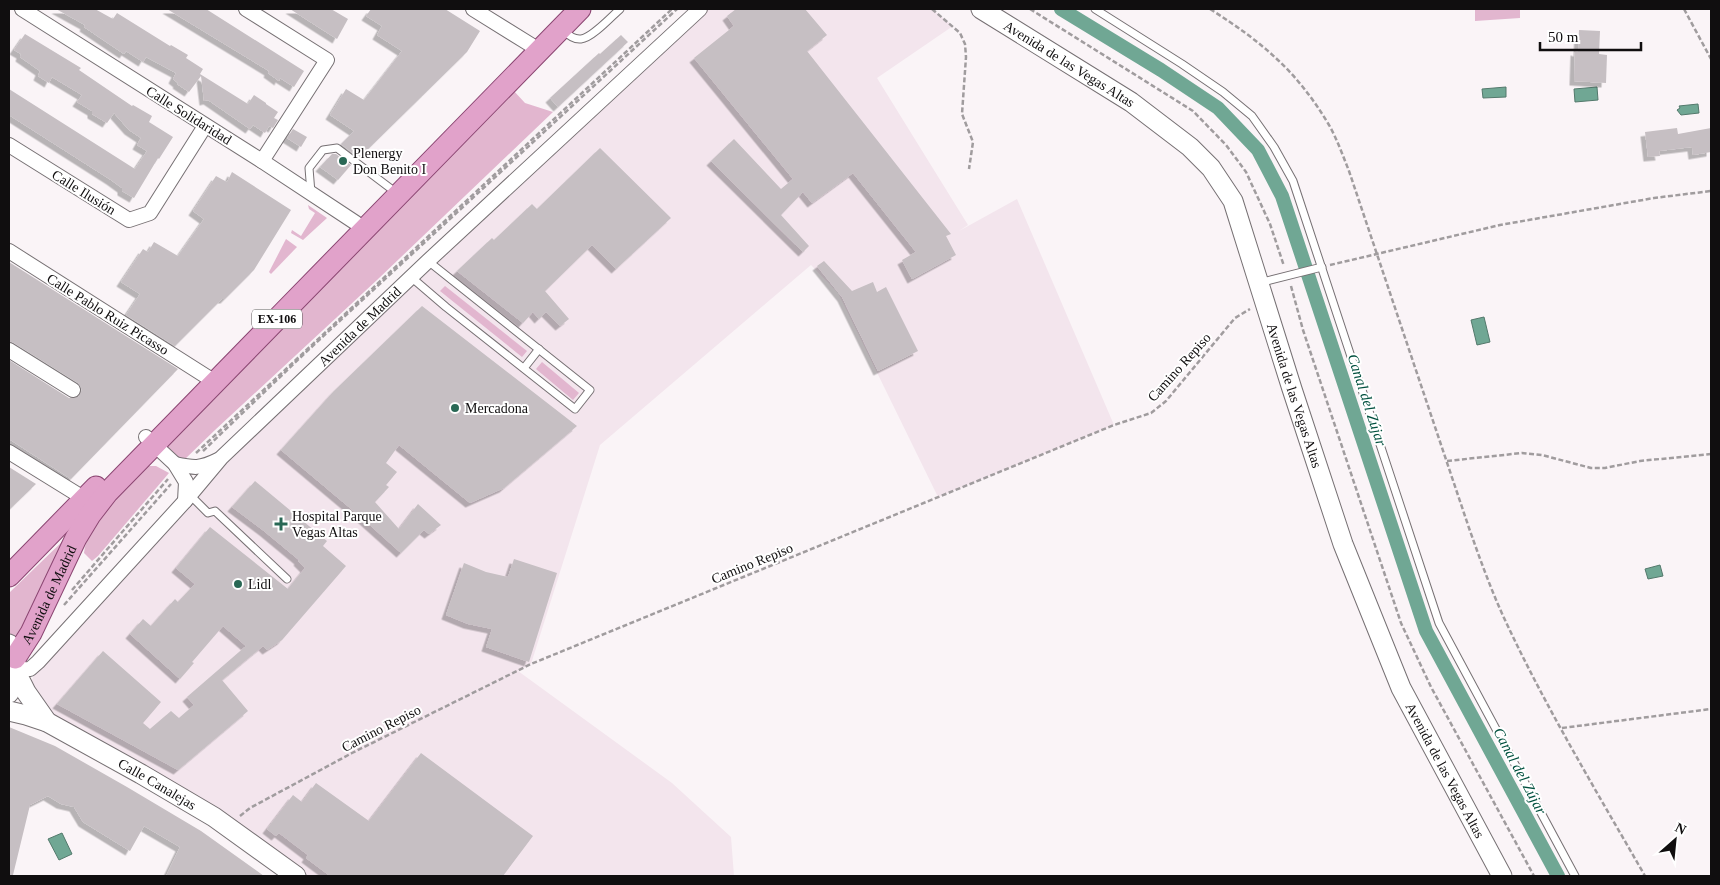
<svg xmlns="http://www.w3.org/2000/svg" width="1720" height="885" viewBox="0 0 1720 885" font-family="'Times New Roman',serif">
  <defs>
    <filter id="shadow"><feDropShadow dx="-4.5" dy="4.5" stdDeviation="0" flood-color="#0004"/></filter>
  </defs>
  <rect width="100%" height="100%" fill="#faf4f7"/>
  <polygon fill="#f3e5ed" points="700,9 932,9 953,26 877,78 968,225 959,231 1017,199 1114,425 938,497 838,293 811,265 600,445 531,664 518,671 672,783 731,837 734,876 296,876 47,722 31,684 34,674 185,501"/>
  <g fill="#e2b6cf">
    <polygon points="1475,9 1520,9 1520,18 1475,21"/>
    <polygon points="513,90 525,103 553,112 377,280 215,430 183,461 176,458 168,450 168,444"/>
    <polygon points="308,205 327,218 303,240 291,233 292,230 301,236 315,213 309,209"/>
    <polygon points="286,239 297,247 271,274 269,272"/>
    <polygon points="445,286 527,351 522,357 440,291"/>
    <polygon points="542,362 579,393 573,400 536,369"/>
    <path d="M 148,466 L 156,466 L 169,473 L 98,556 L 92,561 L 84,553 C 86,525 128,485 148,466 Z"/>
    <polygon points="67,537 15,648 9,635 9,593"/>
  </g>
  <g fill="#70a794" stroke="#53796c">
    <polygon points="1506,87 1506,97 1483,98 1482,89"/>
    <polygon points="1597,87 1598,100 1575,102 1574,89"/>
    <polygon points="1698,104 1699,113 1681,115 1677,110 1680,108 1679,106"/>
    <polygon points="1484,317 1490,342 1477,345 1471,320"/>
    <polygon points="1660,565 1663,576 1648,579 1645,569"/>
    <polygon points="62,833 72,854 59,860 48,839"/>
  </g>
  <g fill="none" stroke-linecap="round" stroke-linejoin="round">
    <polyline stroke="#70a794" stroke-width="14" points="1061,9 1161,70 1218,108 1258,150 1282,196 1426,631 1558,876"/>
  </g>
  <g fill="#c6bfc3" filter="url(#shadow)">
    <polygon points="56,9 95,9 113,19 117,13 170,46 171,45 188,55 186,58 203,69 200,74 248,104 254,95 266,103 266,104 278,112 274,118 278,120 273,128 269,126 265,133 253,125 250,129 208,100 204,101 201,76 189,92 177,84 178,83 173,79 176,73 146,57 143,62 126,51 124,54 84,27 85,25"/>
    <polygon points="167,9 206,9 304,71 294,87 280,78 279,81 268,73 269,71"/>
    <polygon points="290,9 331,9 348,19 337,39"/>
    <polygon points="371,9 445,9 480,31 467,52 359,158 341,144 354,131 330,115 346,89 364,100 402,51 377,35 382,26 366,16"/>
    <polygon points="736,9 805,9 827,35 807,51 951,234 946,236 956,255 912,279 902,260 916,252 853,173 812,203 803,192 781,215 809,246 803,252 711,161 734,139 781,189 793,179 694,58 734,26 727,16"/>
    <polygon points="1579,30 1600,31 1599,54 1607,55 1606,83 1574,81 1575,51 1578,52"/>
    <polygon points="25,34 81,68 79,70 132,106 133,105 152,116 149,122 173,137 159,159 158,158 134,198 122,191 122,188 111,180 9,115 9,89 135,169 147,151 137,145 141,138 129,130 114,113 107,123 92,114 92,111 77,102 82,95 52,77 49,83 38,76 40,71 20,57 21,54 14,50"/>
    <polygon points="621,35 628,42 558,107 550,98 599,53 600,54"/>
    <polygon points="1677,128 1678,134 1711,128 1711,152 1693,155 1692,147 1659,151 1660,156 1648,157 1645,132"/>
    <polygon points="293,129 307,137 301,147 287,138"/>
    <polygon points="600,148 671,218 616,269 592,245 545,291 569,319 560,326 546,312 539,319 533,312 523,323 457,271 492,238 494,240 532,204 537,209"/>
    <polygon points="332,154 336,154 351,165 338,180 320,167"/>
    <polygon points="232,172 291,210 254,270 225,299 222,299 175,346 126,315 140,294 121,282 143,249 148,252 154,242 178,256 204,219 193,211 216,176 227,182"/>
    <polygon points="824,261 852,291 873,282 877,292 886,287 918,351 878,371 842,297 817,266"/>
    <polygon points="9,262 178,369 71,479 9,439 9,360 69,398 78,397 82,390 78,383 14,343 9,341"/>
    <polygon points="422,306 577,426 504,488 470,503 399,445 386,463 397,472 386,485 389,487 375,502 399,529 418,504 441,525 429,534 424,530 401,553 362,518 281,450 334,391"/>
    <polygon points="9,467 36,484 9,510"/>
    <polygon points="255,481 327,541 323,546 346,566 282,640 267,650 263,646 222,680 248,711 178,770 57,704 103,651 161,702 143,723 150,729 171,711 179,718 194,705 187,697 246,646 223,626 192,662 194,663 180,679 130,634 143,619 151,626 175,599 178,602 195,584 176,568 210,527 288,589 305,568 298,561 299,560 264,531 232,507"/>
    <polygon points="514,559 557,573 529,662 486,647 492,629 468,624 446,615 464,563 486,572 508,577"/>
    <polygon points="9,727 55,746 127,787 201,831 264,876 166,876 180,847 144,826 130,851 83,822 74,807 61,804 48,796 30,805 13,875 9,875"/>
    <polygon points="421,753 533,836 503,876 330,876 306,858 308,855 279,833 276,836 267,829 293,795 302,802 316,783 369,821"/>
  </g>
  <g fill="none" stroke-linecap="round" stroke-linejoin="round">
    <g stroke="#767073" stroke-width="9">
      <g id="lane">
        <polyline points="1095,9 1182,64 1223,92 1252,116 1274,147 1293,181 1439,623 1575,876"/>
        <path d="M 563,30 C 568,35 574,40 581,39 C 592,38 612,16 620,9"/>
        <polyline points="311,193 309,168 323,150 337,148 390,188"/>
        <polyline points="411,277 446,307 575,409 590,390 428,261"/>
        <polyline points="1259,283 1322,267"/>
        <polyline points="524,368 539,349"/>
        <polyline points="190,495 208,513 215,511 287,579"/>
      </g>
    </g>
    <g stroke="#767073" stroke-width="16">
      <g id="street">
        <polyline points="22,9 262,161 356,223"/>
        <polyline points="246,9 327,60 262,161"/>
        <polyline points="473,9 531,45"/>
        <polyline points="9,145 129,220 150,213 205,126"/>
        <polyline points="9,251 215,382"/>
        <polyline points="9,350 73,390"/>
        <polyline points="146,437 175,464 186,482 185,501"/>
        <polyline points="9,452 85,499"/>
        <path d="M 175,464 C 194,468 200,469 218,460"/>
        <path id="s1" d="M 16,670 L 30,669 L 38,662 L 185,501 L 221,458 L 428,261 L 700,9"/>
      </g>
    </g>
    <g stroke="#767073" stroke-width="21">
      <g id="secondary">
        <path id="s2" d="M 981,9 L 1131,102 L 1190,147 L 1211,168 L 1233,201 L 1292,389 L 1343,544 L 1401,688 L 1502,876"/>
        <path d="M 9,644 C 19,660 18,678 9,693"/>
        <polyline points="16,672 26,692 47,722"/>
        <path id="s3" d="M 9,711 L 26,715 L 47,722 L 141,774 L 214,817 L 296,876"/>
      </g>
    </g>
    <g stroke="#8b4672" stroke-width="23">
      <g id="primary">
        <polyline points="9,576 96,487"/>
        <path id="s4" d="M 15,658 L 31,633 L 76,538 L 90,515 L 107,493 L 580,9"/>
      </g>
    </g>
    <g stroke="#a09c9e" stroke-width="2.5" stroke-dasharray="5 2.5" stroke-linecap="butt">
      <polyline points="932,9 960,33 965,44 966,57 962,114 973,142 969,169"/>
      <polyline points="1030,9 1193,111 1226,145 1246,172 1270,224 1284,266"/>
      <path d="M 1210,9 C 1262,42 1297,71 1329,125 C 1337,139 1343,156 1349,171 L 1469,528 C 1480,559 1491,590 1505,620 C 1546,708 1597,792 1645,876"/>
      <polyline points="1684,9 1711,59"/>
      <polyline points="1330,265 1500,225 1654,198 1711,191"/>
      <polyline points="1291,286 1303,330 1401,623 1431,687 1534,876"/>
      <polyline points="203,451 304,354 677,9"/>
      <polyline points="196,453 672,9"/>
      <polyline points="1447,461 1522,453 1542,455 1591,468 1605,468 1640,461 1711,454"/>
      <polyline points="72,590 168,479"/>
      <polyline points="64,605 171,484"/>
      <polyline points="1562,728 1711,709"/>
      <polyline points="240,816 250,808 352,753 531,664 1114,425 1151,413 1166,401 1235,318 1250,309"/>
    </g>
    <use href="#lane" stroke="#fff" stroke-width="7"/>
    <use href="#street" stroke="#fff" stroke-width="14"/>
    <use href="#secondary" stroke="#fff" stroke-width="19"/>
    <use href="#primary" stroke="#e1a2ca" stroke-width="21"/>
  </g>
  <g fill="#296855" stroke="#fff" stroke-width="2">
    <circle cx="343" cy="161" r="5"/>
    <circle cx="455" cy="408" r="5"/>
    <path d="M278.5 516.5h5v5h5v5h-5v5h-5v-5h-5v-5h5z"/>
    <circle cx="238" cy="584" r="5"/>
  </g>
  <g text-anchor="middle" stroke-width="4" stroke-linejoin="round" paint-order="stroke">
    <rect fill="#fff" stroke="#585657" stroke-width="1" x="252" y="309.5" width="50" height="19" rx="4"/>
    <g font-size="12" font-weight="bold" fill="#100e0f">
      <text x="277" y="323">EX-106</text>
    </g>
    <g font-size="14" fill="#100e0f" stroke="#fff">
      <text dy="5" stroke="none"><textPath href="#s2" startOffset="104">Avenida de las Vegas Altas</textPath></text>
      <text transform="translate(189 115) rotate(32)" y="5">Calle Solidaridad</text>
      <text transform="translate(84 192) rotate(32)" y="5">Calle Ilusión</text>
      <text transform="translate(108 314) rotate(32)" y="5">Calle Pablo Ruiz Picasso</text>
      <text dy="5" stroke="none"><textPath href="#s1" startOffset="490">Avenida de Madrid</textPath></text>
      <text transform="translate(1179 367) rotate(-48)" y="5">Camino Repiso</text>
      <text dy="5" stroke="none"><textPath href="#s2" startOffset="524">Avenida de las Vegas Altas</textPath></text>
      <text transform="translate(752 563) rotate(-22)" y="5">Camino Repiso</text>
      <text dy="5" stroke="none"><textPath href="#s4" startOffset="72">Avenida de Madrid</textPath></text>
      <text transform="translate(381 728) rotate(-27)" y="5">Camino Repiso</text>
      <text dy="5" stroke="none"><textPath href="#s2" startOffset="929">Avenida de las Vegas Altas</textPath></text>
      <text dy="5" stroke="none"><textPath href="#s3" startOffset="166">Calle Canalejas</textPath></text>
    </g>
    <g font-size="14" fill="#100e0f" stroke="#fff" text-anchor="start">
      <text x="353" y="158">Plenergy<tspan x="353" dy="16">Don Benito I</tspan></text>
      <text x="465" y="413">Mercadona</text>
      <text x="292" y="521">Hospital Parque<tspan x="292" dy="16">Vegas Altas</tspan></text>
      <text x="248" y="589">Lidl</text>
    </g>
    <g font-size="15" font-style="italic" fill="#00503e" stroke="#fff">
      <text transform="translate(1367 400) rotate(72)" y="5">Canal del Zújar</text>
      <text transform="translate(1520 771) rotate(62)" y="5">Canal del Zújar</text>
    </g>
  </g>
  <rect width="1720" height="885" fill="none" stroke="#100e0f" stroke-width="20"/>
  <g transform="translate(1675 840) rotate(27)" stroke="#ffffff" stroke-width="4" paint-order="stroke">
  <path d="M0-4L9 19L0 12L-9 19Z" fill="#100e0f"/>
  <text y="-8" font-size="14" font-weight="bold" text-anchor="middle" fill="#100e0f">N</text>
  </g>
  <path d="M1540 42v8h101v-8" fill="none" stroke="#100e0f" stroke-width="2.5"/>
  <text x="1548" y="42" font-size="15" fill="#100e0f" stroke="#ffffff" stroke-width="4" paint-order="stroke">50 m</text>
</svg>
